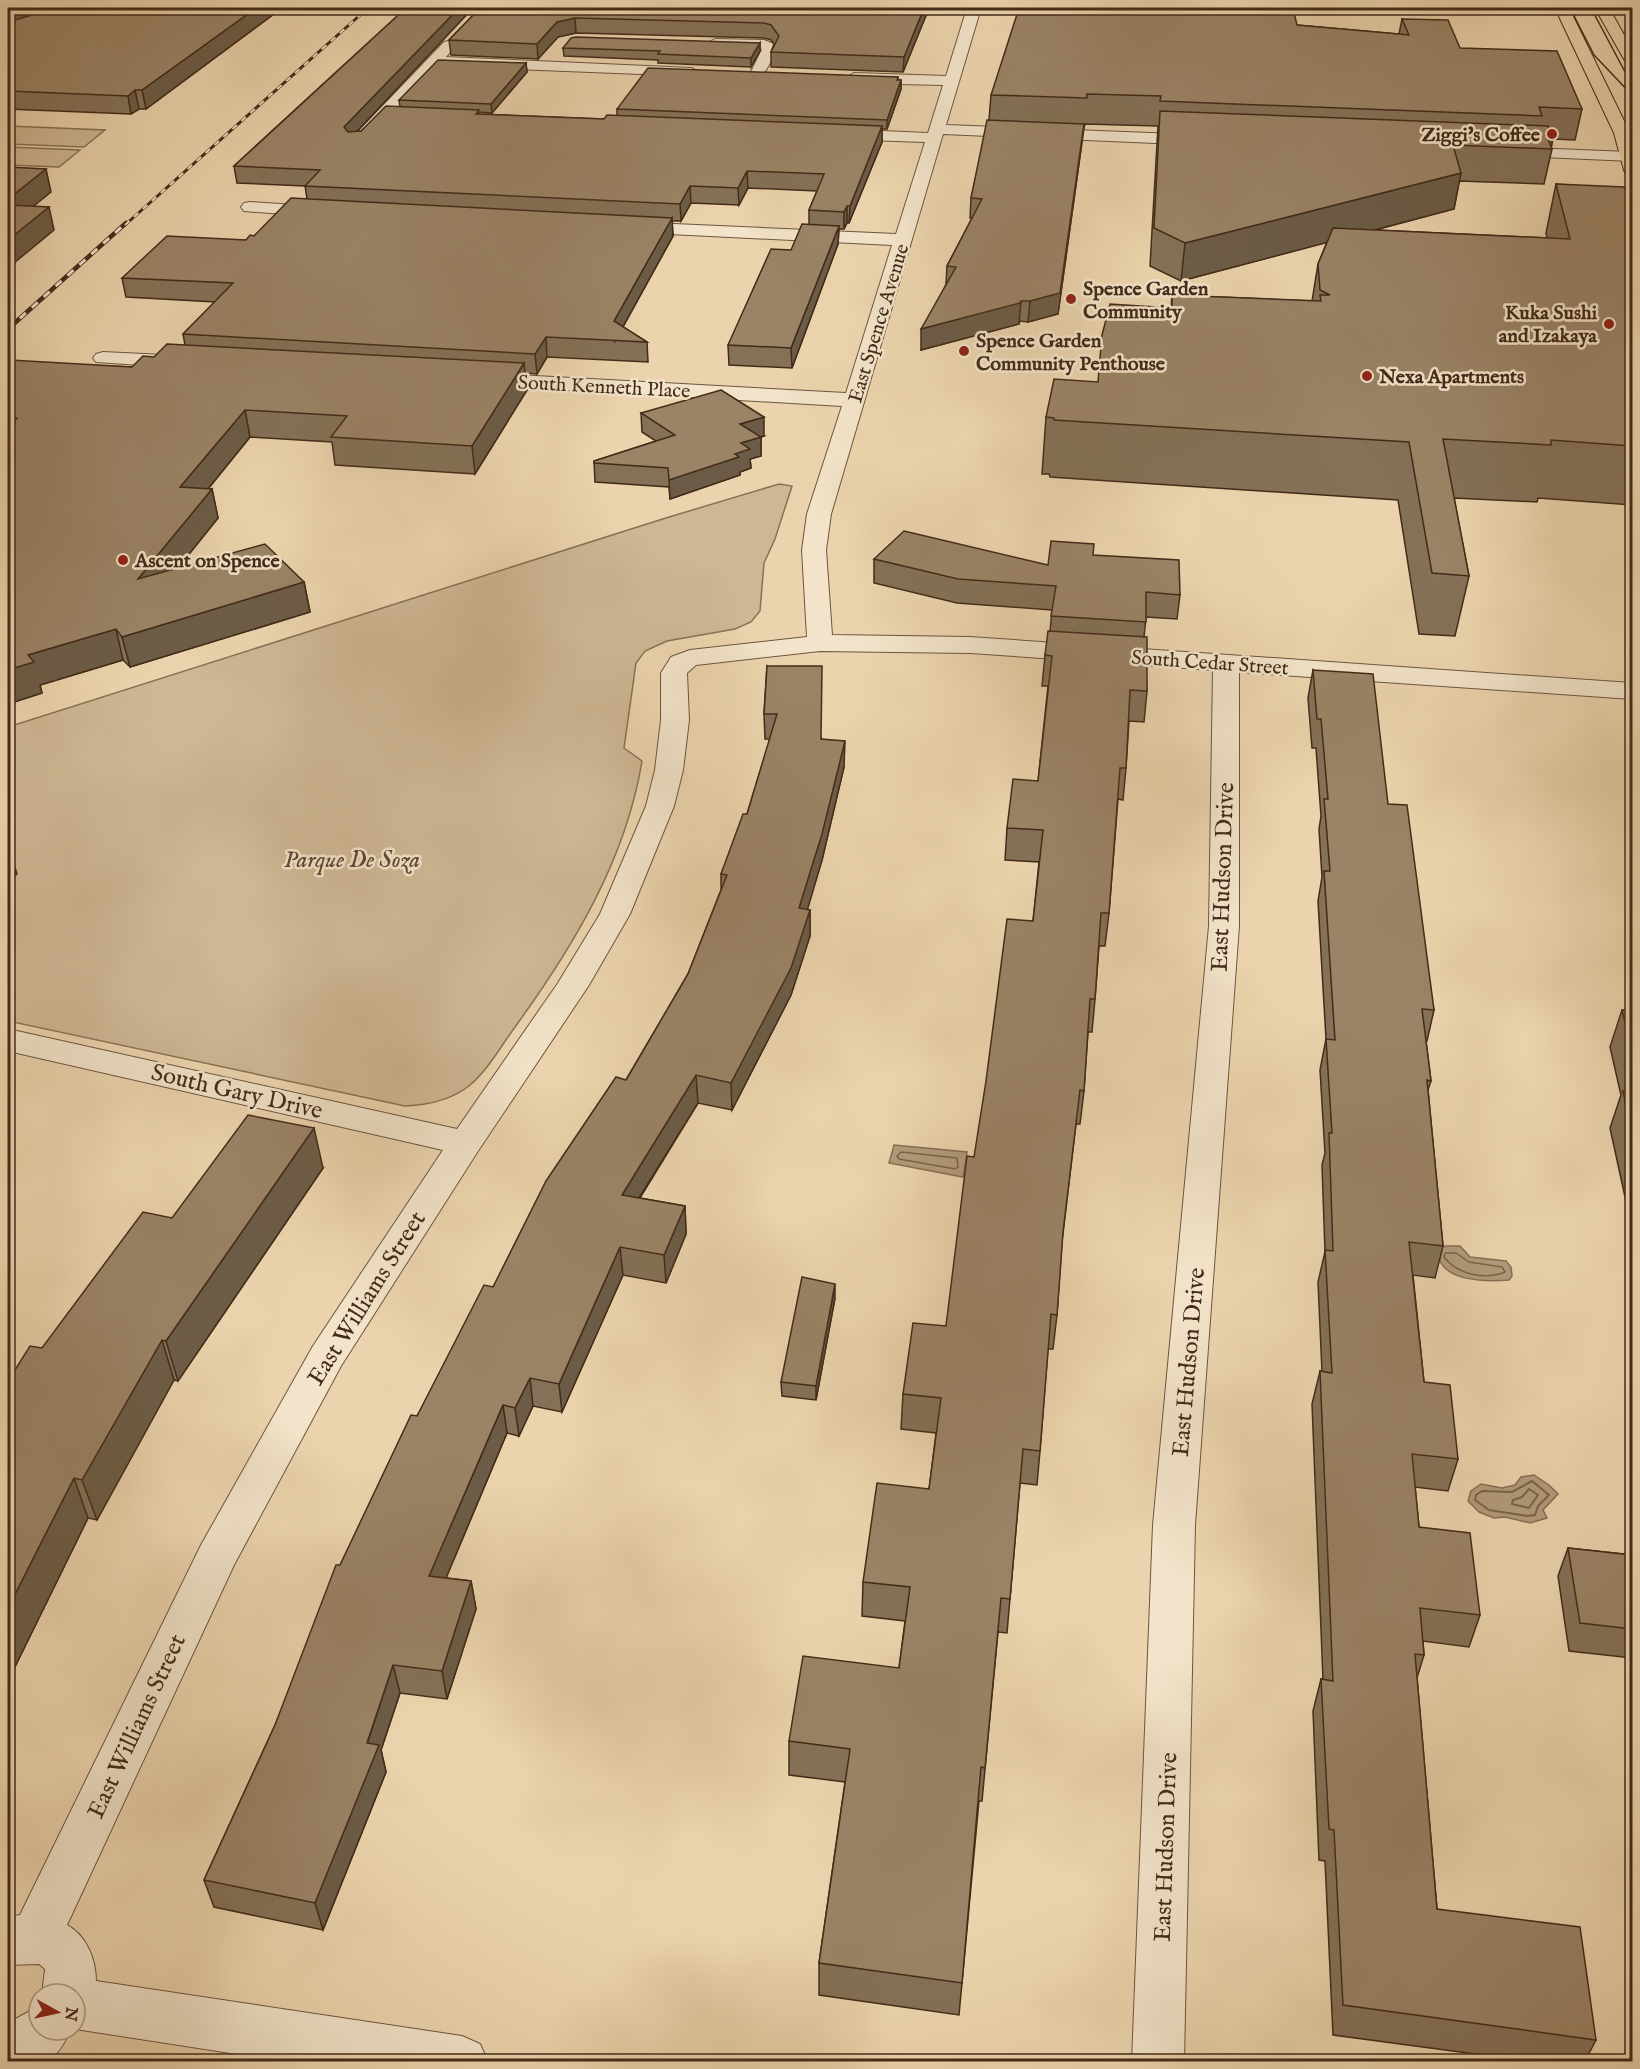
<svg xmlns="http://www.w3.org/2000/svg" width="1640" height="2069" viewBox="0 0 1640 2069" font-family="'IM FELL English',serif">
  <rect width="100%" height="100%" fill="#ebd4ad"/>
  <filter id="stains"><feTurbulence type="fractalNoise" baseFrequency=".00333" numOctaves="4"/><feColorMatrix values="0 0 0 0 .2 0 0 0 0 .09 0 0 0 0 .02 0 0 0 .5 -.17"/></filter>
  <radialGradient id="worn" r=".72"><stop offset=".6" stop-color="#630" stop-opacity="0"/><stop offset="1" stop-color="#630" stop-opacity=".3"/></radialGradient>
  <g fill="#ceb794" stroke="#887156" stroke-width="1.5">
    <polygon points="8,126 105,130 84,147 8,144"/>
    <polygon points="8,147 80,150 59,167 8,165"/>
    <path d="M 779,484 L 792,486 L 775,539 L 764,563 L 760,611 L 751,622 L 735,629 L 667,641 L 645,651 L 636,663 L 624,748 L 642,761 C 626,860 573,947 515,1027 C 501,1046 488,1070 470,1085 C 452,1100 427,1105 405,1106 L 8,1021 L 8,727 L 669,517 Z"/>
  </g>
  <g fill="#b29b7b" stroke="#866e54" stroke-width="1.5">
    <polygon points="894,1145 967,1152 963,1177 889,1163"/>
    <path d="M 1446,1246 L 1460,1246 L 1470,1257 L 1506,1261 L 1511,1267 L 1512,1276 L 1509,1280 C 1484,1282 1438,1282 1437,1249 Z"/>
    <polygon points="1534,1475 1549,1485 1558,1494 1543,1510 1547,1518 1530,1523 1505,1517 1494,1518 1479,1512 1468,1501 1471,1491 1481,1484 1502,1488 1515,1485 1521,1477"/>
  </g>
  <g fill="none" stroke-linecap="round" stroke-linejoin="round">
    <g stroke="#7a634a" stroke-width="1.5">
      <polygon points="901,1152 957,1158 958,1167 955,1169 899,1159 897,1156"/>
      <path d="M 1445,1253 L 1456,1253 L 1469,1262 L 1502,1267 L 1505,1272 C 1485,1280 1458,1275 1444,1257 Z"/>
    </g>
    <g stroke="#7a634a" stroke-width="2">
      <polygon points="1532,1481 1549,1495 1538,1506 1535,1515 1527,1516 1489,1510 1475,1500 1476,1495 1482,1491 1512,1492"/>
      <polygon points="1529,1489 1538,1495 1529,1508 1512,1504 1513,1500 1522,1497"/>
    </g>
    <g stroke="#6d553e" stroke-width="2">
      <g id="street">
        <path d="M 967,8 L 981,8 L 946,125 L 1202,135 L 1210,140 L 1202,145 L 943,134 L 831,514 L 826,550 L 832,635 L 970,637 L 1632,683 L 1632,699 L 1239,672 L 1239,926 L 1195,1525 L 1184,2062 L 1132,2062 L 1153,1525 L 1209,926 L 1213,670 L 970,653 L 820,651 L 696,665 L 687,673 L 689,720 L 683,770 L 674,806 L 630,914 L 589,985 L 478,1151 L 341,1366 L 234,1565 L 67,1925 C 86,1935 96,1959 96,1981 L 462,2036 L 480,2044 L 488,2062 L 289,2062 L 75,2029 L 75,1994 L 42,1994 L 45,1969 L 39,1964 L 8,1965 L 8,1917 L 20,1915 L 201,1545 L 313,1346 L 443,1150 L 8,1051 L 8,1029 L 457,1129 L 558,983 L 600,914 L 646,806 L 655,770 L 661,720 L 661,673 L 671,657 L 690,650 L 807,637 L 802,550 L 807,514 L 842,406 L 482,385 L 475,383 L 472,379 L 475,375 L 482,373 L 846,393 L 892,245 L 629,232 L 623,231 L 620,227 L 623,223 L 629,222 L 896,234 L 925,142 L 837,139 L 829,134 L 837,129 L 928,133 L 943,85 L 854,83 L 846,78 L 854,73 L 946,76 Z"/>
        <polygon points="715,39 764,40 774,44 777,51 762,77 757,78 750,74 762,49 710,46 708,43"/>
        <polygon points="449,41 456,45 446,57 692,68 699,72 692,76 438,66 367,141 355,141 353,138 355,135 444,42"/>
        <polygon points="1505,147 1630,152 1632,153 1632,161 1499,155 1497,152 1499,149"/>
        <polygon points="250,202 326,207 332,208 335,212 332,216 326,217 244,211 241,207 244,203"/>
        <polygon points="103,352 185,356 192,358 195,362 192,366 185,368 96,362 93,358 96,354"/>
        <path d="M 39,2006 L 39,2030 L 70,2030 C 55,2067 43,2062 8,2062 L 8,2023 Z"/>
      </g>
    </g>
    <g stroke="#432b19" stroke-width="2">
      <g id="primary">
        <polygon points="1555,8 1569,8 1630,133 1632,142 1632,175 1626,174 1624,170 1614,133"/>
        <polygon points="1595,8 1609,8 1632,49 1632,65 1625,61"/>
      </g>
    </g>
    <use href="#street" fill="#f2e3ca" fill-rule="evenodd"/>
    <use href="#primary" fill="#ebd4ad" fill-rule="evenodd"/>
    <g stroke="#432b19" stroke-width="1.5">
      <polyline points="1570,8 1594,55 1632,95"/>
      <polyline points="1591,8 1632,85"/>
    </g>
    <g stroke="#432b19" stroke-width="3">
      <polyline id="rail-far1" points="125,225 368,8"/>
    </g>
    <g stroke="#432b19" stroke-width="4.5">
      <polyline id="rail" points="8,329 126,223"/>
    </g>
    <use href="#rail-far1" stroke="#f2e3ca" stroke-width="2" stroke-dasharray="6" stroke-linecap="butt"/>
    <use href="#rail" stroke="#f2e3ca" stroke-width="3" stroke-dasharray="8" stroke-linecap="butt"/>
  </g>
  <g fill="#847158" stroke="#432b19" stroke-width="1.5">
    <polygon points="8,8 282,8 146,109 139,109 131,114 8,109"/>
    <polygon points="406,8 929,8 903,72 771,67 771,52 774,44 771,40 764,38 576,33 558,37 538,59 451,55 449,40 480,8 472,9 356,132 361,131 400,107 399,100 526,63 527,72 492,113 479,112 479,114 604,119 617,116 617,109 898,77 898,80 901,80 901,89 887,129 882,129 882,142 849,223 847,223 844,229 839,229 838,244 792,368 729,365 728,345 809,224 809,210 817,191 748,188 739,205 691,203 681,221 672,221 673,236 623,327 647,342 648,362 547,357 537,374 525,373 527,390 475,474 335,465 332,442 250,437 208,489 212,489 218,518 177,569 304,582 310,612 130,667 123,660 40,685 42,693 8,704 8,362 132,367 185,345 183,334 215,302 126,297 122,278 246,240 254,236 307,199 305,186 237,183 234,166"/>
    <polygon points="1402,19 1582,109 1575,140 1553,139 1551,147 1552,149 1544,184 1459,181 1454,209 1375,230 1547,238 1546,233 1556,184 1632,191 1632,505 1538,498 1537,502 1454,498 1469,576 1455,636 1419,634 1398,500 1050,477 1049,474 1042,474 1046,417 1098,382 1171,308 1172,295 1312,301 1318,264 1327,242 1181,281 1150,266 1158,126 1085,124 1084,128 1082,142 1058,314 1028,322 1020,321 1019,324 921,350 946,284 947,266 972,218 970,218 971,198 989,120 991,95 1297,25 1399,34"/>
    <polygon points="760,43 760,51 751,67 658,63 658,60 564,56 563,48"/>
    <polygon points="641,413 764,436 761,437 761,456 750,459 751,468 740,472 740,475 670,499 669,487 595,482 594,461 656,441 642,432"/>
    <polygon points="1093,555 1180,595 1177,619 1146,617 1144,637 1147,691 1144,722 1129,721 1126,768 1123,800 1118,799 1109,913 1105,946 1099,946 1095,999 1092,1032 1088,1032 1084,1091 1080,1124 1076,1124 1062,1242 1057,1315 1053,1349 1048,1349 1040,1451 1037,1485 1020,1483 1007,1633 998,1632 982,1801 979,1801 959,2015 819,1995 819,1963 845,1782 789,1775 789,1741 899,1668 905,1621 862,1616 863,1582 929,1489 936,1433 901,1429 903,1394 946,1326 974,1157 1033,921 1039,862 1005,860 1007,828 1038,781 1048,686 1042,686 1045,655 1050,631 1052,610 957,603 874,583 874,559 1048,565"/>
    <polygon points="767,666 822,739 844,767 822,860 807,909 810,910 810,936 791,995 732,1110 698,1103 640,1198 685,1206 686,1234 666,1283 623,1275 562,1412 533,1406 519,1436 507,1433 446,1578 471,1581 476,1609 447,1699 400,1693 381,1750 386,1772 323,1930 214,1907 204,1880 275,1725 340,1565 417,1416 493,1287 626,1080 688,974 721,890 721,874 747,814 770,739 765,739 764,714"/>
    <polygon points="1313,670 1388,804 1434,1010 1427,1041 1426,1041 1431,1081 1428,1090 1443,1246 1435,1278 1413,1275 1424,1382 1458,1459 1448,1491 1415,1487 1419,1527 1480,1615 1469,1647 1423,1641 1424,1655 1417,1678 1437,1909 1596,2040 1585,2061 1527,2061 1333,2035 1325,1861 1319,1860 1313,1711 1321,1679 1323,1680 1312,1404 1320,1371 1322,1372 1318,1282 1325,1252 1322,1165 1325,1153 1320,1070 1326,1039 1318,901 1322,877 1319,829 1321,816 1316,748 1312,748 1308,698"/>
    <polygon points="1622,1010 1632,1011 1632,1229 1610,1128 1621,1095 1610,1047"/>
    <polygon points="323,1168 178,1381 174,1380 97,1520 88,1518 8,1681 8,1381 42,1348 172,1218"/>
    <polygon points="835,1298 816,1400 782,1396 781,1382"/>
    <polygon points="1568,1548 1632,1555 1632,1658 1569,1651 1558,1576"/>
  </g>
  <g fill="#6c5c47" stroke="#432b19" stroke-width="1.5">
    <polygon points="14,8 72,8 8,28 8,10"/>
    <polygon points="256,8 282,8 146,109 142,90"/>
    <polygon points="459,8 479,8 472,9 346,143 344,127"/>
    <polygon points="924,8 929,8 903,72 904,57"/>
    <polygon points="575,18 576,33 558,37 538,59 537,44 557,22"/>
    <polygon points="760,43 760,51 751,67 751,58"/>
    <polygon points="526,63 527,72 492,113 491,104"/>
    <polygon points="901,80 901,89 887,129 887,120"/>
    <polygon points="135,90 139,109 131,114 128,96"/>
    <polygon points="1084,124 1082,142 1058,314 1028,322 1030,301"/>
    <polygon points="882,126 882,142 849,223 850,206"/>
    <polygon points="1553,138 1551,149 1548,139"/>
    <polygon points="46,169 51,192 8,227 8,199"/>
    <polygon points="747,171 748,188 739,205 738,188"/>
    <polygon points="1461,173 1454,209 1181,281 1185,243"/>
    <polygon points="690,186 691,203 681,221 680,204"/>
    <polygon points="847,206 847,223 844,229 844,212"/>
    <polygon points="49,207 54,230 8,268 8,240"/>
    <polygon points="672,218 673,236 615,341 614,321"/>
    <polygon points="839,226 838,244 792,368 791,348"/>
    <polygon points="1021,301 1019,324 921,350 921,329"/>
    <polygon points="546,337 547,357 537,374 535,354"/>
    <polygon points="524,363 527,390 475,474 472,446"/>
    <polygon points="245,410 250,437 186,516 180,487"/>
    <polygon points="764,417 764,436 741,443 740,424"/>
    <polygon points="761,437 761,456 750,459 751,468 740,472 740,475 670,499 669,480 735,454 741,443"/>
    <polygon points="212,489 218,518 145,609 138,579"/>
    <polygon points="304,582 310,612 130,667 122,637"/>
    <polygon points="116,629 123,660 40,685 42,693 8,704 8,670 28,655"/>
    <polygon points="845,741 844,767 822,860 800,935 799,908"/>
    <polygon points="9,848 17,874 8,882 8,849"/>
    <polygon points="810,910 810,936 791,995 732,1110 731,1083"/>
    <polygon points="696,1075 698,1103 624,1222 622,1195"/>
    <polygon points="314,1128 323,1168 178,1381 166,1341"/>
    <polygon points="685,1206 686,1234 666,1283 664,1255"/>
    <polygon points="620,1247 623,1275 562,1412 559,1384"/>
    <polygon points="835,1284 835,1298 816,1400 816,1386"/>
    <polygon points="162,1340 174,1380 97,1520 82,1480"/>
    <polygon points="530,1378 533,1406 519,1436 515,1408"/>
    <polygon points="503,1405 507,1433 435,1604 429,1576"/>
    <polygon points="74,1478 88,1518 8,1681 8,1608"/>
    <polygon points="471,1581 476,1609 447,1699 442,1671"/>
    <polygon points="393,1665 400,1693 381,1750 386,1772 323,1930 315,1903"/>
  </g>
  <g fill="#9a8366" stroke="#432b19" stroke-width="1.5">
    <polygon points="56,8 256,8 142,90 135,90 128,96 8,91 8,22"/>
    <polygon points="406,8 459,8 344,127 348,132 361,131 386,106 479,110 476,114 604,119 607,115 882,126 850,206 847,206 844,212 809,210 824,174 747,171 738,188 690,186 680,204 305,186 320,170 234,166"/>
    <polygon points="480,8 924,8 904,57 771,52 779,36 771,25 764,23 575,18 557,22 537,44 449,40"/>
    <polygon points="1019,8 1293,8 1297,25 1409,35 1402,19 1448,20 1460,48 1557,51 1582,109 1539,107 1542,116 1160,101 1161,96 1087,94 1087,98 991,95"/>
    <polygon points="576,37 760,43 751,58 658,54 660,51 563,48 571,38"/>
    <polygon points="438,60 526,63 491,104 399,100"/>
    <polygon points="648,68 898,77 897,80 901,80 887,120 617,109"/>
    <polygon points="1160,111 1548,126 1553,138 1548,139 1552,149 1453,145 1461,173 1185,243 1154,228"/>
    <polygon points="987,120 1084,124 1060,293 1030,301 1021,301 1020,303 921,329 956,267 947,266 982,199 971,198"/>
    <polygon points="8,167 46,169 8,199"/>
    <polygon points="1556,184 1624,187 1626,191 1632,191 1632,446 1551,440 1551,445 1443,439 1469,576 1432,573 1409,442 1054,420 1054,418 1046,417 1054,379 1098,382 1102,335 1110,304 1172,308 1172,295 1321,301 1320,295 1330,295 1320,290 1318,264 1333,228 1570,239"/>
    <polygon points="291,198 672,218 614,321 647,342 546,337 535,354 183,334 233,283 122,278 167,236 246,240 250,235 254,236"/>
    <polygon points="8,205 49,207 8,240"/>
    <polygon points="802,224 839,226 791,348 728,345 771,249 791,250"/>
    <polygon points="167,344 524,363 472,446 331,437 347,416 245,410 180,487 212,489 138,579 265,544 304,582 122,637 116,629 28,655 34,662 8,670 8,428 17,418 8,417 8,362 10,360 132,367 143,356 154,357"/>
    <polygon points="721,390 764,417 740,424 761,437 741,443 750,449 735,454 739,457 669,480 668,468 594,463 594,461 675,435 641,413"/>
    <polygon points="904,531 1048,565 1051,541 1094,544 1093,555 1179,560 1180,595 1146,592 1146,622 1051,616 1056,586 958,579 874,559"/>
    <polygon points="1048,631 1147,637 1147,691 1130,690 1126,768 1120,768 1109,913 1101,913 1095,999 1090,999 1084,1091 1080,1090 1063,1232 1057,1315 1051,1314 1040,1451 1023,1449 1010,1599 1001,1598 985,1768 981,1767 962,1983 819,1963 850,1749 789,1741 803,1656 899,1668 910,1587 863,1582 877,1483 929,1489 941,1398 903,1394 913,1323 946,1326 967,1156 974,1157 986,1081 1007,919 1033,921 1043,830 1007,828 1013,779 1038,781 1052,656 1045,655"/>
    <polygon points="767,666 822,666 821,739 845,741 822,834 799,908 810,910 791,968 731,1083 696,1075 622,1195 685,1206 664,1255 620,1247 559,1384 530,1378 515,1408 503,1405 429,1576 471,1581 442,1671 393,1665 367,1743 379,1745 315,1903 204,1880 275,1725 336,1565 340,1565 411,1415 417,1416 484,1285 493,1287 546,1181 616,1077 626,1080 688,974 727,875 721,874 743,814 747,814 777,714 764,714"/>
    <polygon points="1313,670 1373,674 1388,804 1407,805 1434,1010 1422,1009 1431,1081 1427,1080 1443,1246 1409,1242 1424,1382 1450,1385 1458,1459 1412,1454 1419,1527 1470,1533 1480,1615 1420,1608 1424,1655 1415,1654 1437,1909 1580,1927 1596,2040 1343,2005 1334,1830 1329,1829 1321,1679 1333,1681 1320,1371 1332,1373 1325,1250 1333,1251 1329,1133 1332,1133 1326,1039 1335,1040 1324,871 1330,871 1324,799 1328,799 1321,719 1317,719"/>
    <polygon points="1622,1010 1632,1011 1632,1052"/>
    <polygon points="1623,1091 1632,1091 1632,1133"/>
    <polygon points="248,1115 314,1128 166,1341 162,1340 82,1480 74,1478 8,1608 8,1381 30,1346 42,1348 143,1212 172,1218"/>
    <polygon points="802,1277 835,1284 816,1386 781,1382"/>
    <polygon points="1568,1548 1632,1555 1632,1629 1580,1623"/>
  </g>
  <g fill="#8f2418" stroke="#f2e3ca" stroke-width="2">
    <circle cx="1552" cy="134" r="6"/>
    <circle cx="1071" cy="299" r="6"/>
    <circle cx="1609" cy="324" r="6"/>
    <circle cx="964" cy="351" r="6"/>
    <circle cx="1367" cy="376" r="6"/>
    <circle cx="123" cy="560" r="6"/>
  </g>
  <g text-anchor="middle" stroke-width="5" stroke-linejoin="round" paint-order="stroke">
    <g font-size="20" font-weight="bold" fill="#432b19" stroke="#f2e3ca" text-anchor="start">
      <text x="1540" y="141" text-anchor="end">Ziggi's Coffee</text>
      <text x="1083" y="295">Spence Garden<tspan x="1083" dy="23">Community</tspan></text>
      <text x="1597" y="319" text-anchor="end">Kuka Sushi<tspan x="1597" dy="23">and Izakaya</tspan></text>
      <text x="976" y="347">Spence Garden<tspan x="976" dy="23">Community Penthouse</tspan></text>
      <text x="1379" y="383">Nexa Apartments</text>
      <text x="135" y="567">Ascent on Spence</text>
    </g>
    <g font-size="20" fill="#432b19" stroke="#f2e3ca">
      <text transform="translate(878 323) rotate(-73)" y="7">East Spence Avenue</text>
      <text transform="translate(604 386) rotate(3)" y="7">South Kenneth Place</text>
      <text transform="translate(1210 662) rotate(4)" y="7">South Cedar Street</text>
    </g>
    <g font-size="24" font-style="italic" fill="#5f4732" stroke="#f2e3ca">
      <text x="352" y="867">Parque De Soza</text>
    </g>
    <g font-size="24" fill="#432b19" stroke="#f2e3ca">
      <text transform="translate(1222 877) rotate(-88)" y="8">East Hudson Drive</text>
      <text transform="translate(237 1091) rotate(13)" y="8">South Gary Drive</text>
      <text transform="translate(366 1298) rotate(-58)" y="8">East Williams Street</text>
      <text transform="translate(1188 1362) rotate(-85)" y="8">East Hudson Drive</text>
      <text transform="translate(136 1726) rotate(-65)" y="8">East Williams Street</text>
      <text transform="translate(1165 1847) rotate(-88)" y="8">East Hudson Drive</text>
    </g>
  </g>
  <rect width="1640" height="2069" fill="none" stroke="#ebd4ad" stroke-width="30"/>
  <rect x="9" y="9" width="1622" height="2051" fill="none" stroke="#432b19" stroke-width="3"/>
  <rect x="15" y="15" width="1610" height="2039" fill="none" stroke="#432b19" stroke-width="1.5"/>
  <g transform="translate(57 2012) rotate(98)"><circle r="28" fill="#f2e3ca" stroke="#ac9983" stroke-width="1.5"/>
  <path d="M0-4.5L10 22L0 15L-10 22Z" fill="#8f2418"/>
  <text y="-9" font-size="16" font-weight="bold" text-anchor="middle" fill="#432b19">N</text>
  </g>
  <rect width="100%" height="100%" filter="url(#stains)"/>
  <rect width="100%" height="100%" fill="url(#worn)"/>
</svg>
